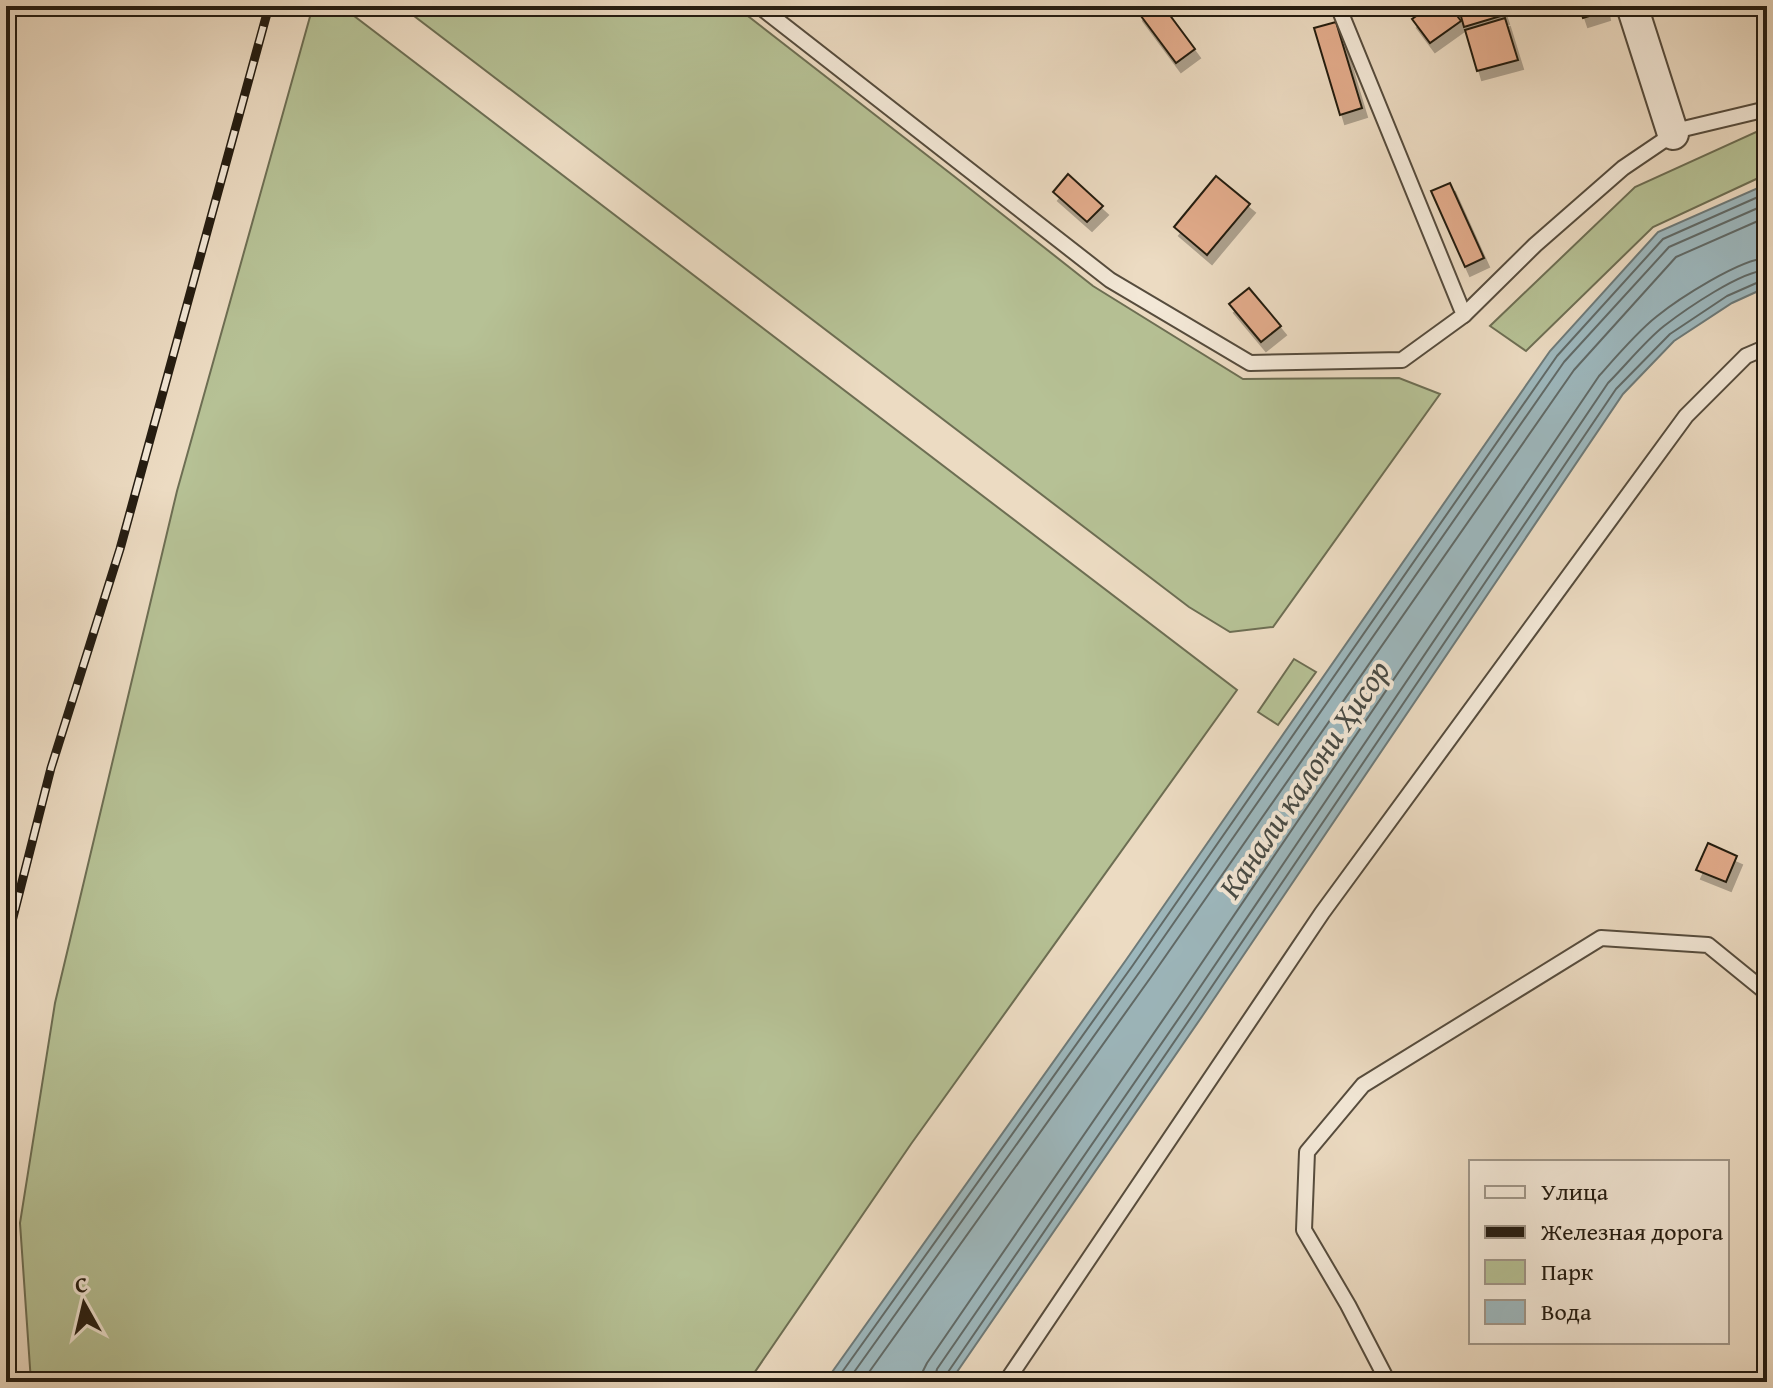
<svg xmlns="http://www.w3.org/2000/svg" width="1773" height="1388" viewBox="0 0 1773 1388" font-family="'Gentium Book Plus',serif">
  <defs>
    <filter id="shadow"><feDropShadow dx="5" dy="9" stdDeviation="0" flood-color="#0004"/></filter>
  </defs>
  <rect width="100%" height="100%" fill="#ecdbc2"/>
  <filter id="stains"><feTurbulence type="fractalNoise" baseFrequency=".0025" numOctaves="4"/><feColorMatrix values="0 0 0 0 .2 0 0 0 0 .09 0 0 0 0 .02 0 0 0 .5 -.17"/></filter>
  <radialGradient id="worn" r=".72"><stop offset=".6" stop-color="#630" stop-opacity="0"/><stop offset="1" stop-color="#630" stop-opacity=".3"/></radialGradient>
  <g fill="#b6c195" stroke="#6d6e53" stroke-width="2">
    <polygon points="313,6 341,6 1237,690 911,1144 748,1382 31,1382 20,1223 55,1003 177,491"/>
    <polygon points="401,6 735,6 955,177 1093,286 1243,379 1399,378 1440,394 1273,627 1230,632 1189,607"/>
    <polygon points="1767,127 1767,174 1653,227 1526,351 1490,326 1635,187"/>
    <polygon points="1294,659 1316,672 1278,725 1258,712"/>
  </g>
  <polygon fill="#9db8be" stroke="#6d7a79" stroke-width="2" points="1767,184 1767,287 1732,303 1674,341 1623,394 1203,1015 950,1382 825,1382 1126,960 1550,351 1658,232"/>
  <g fill="none" stroke-linecap="round" stroke-linejoin="round">
    <g stroke="#606a68" stroke-width="2">
      <polyline points="835,1382 1133,965 1557,356 1663,239 1767,193"/>
      <polyline points="847,1382 1141,970 1564,362 1669,247 1767,204"/>
      <polyline points="862,1382 1151,977 1574,370 1676,257 1767,217"/>
      <path d="M 922,1382 L 923,1371 L 927,1363 L 1178,998 L 1599,376 C 1615,358 1637,332 1656,317 C 1678,299 1740,259 1767,258"/>
      <path d="M 934,1382 L 937,1369 L 1188,1005 L 1608,383 C 1625,366 1646,340 1664,326 C 1686,309 1741,271 1767,270"/>
      <polyline points="944,1382 946,1375 1196,1010 1616,389 1670,334 1727,296 1761,281 1767,280"/>
    </g>
  </g>
  <g fill="#e3ac8c" stroke="#241c11" stroke-width="2" filter="url(#shadow)">
    <polygon points="1146,6 1163,6 1195,49 1176,63 1138,12"/>
    <polygon points="1431,6 1450,6 1461,21 1430,43 1412,19"/>
    <polygon points="1458,6 1501,6 1504,15 1464,27"/>
    <polygon points="1579,6 1604,6 1605,11 1583,18"/>
    <polygon points="1505,18 1518,60 1477,71 1465,30"/>
    <polygon points="1336,22 1362,108 1340,115 1314,28"/>
    <polygon points="1068,174 1103,206 1087,222 1053,192"/>
    <polygon points="1216,176 1250,204 1207,255 1174,227"/>
    <polygon points="1450,183 1484,258 1465,267 1431,191"/>
    <polygon points="1249,288 1281,326 1261,342 1229,304"/>
    <polygon points="1708,843 1737,856 1726,882 1696,870"/>
  </g>
  <g fill="none" stroke-linecap="round" stroke-linejoin="round">
    <g stroke="#564c3d" stroke-width="18">
      <g id="lane">
        <polyline points="759,6 1110,280 1250,363 1402,360 1464,315 1338,6"/>
        <polyline points="1464,315 1535,245 1623,168 1679,130 1767,109"/>
        <polyline points="1006,1382 1322,913 1686,416 1746,356 1767,347"/>
        <polyline points="1388,1382 1348,1305 1304,1230 1307,1152 1363,1085 1601,938 1708,945 1767,993"/>
      </g>
    </g>
    <g stroke="#564c3d" stroke-width="34">
      <polyline id="street" points="1632,6 1673,134"/>
    </g>
    <use href="#lane" stroke="#f3e8d7" stroke-width="14"/>
    <use href="#street" stroke="#f3e8d7" stroke-width="30"/>
    <g stroke="#241c11" stroke-width="9">
      <polyline id="rail" points="6,945 51,768 120,549 269,6"/>
    </g>
    <use href="#rail" stroke="#f3e8d7" stroke-width="6" stroke-dasharray="18" stroke-linecap="butt"/>
  </g>
  <g text-anchor="middle" stroke-width="8" stroke-linejoin="round" paint-order="stroke">
    <g font-size="32" font-style="italic" fill="#484b45" stroke="#f3e8d7">
      <text transform="translate(1304 779) rotate(-56)" y="11">Канали калони Ҳисор</text>
    </g>
  </g>
  <rect width="1773" height="1388" fill="none" stroke="#ecdbc2" stroke-width="32"/>
  <rect x="8" y="8" width="1757" height="1372" fill="none" stroke="#241c11" stroke-width="4"/>
  <rect x="16" y="16" width="1741" height="1356" fill="none" stroke="#241c11" stroke-width="2"/>
  <rect x="1469" y="1160" width="260" height="184" fill="#f3e8d7" stroke="#a09688" stroke-width="2"/>
  <rect x="1485" y="1186" width="40" height="12" fill="#f3e8d7" stroke="#a09688" stroke-width="2"/>
  <text x="1541" y="1200" font-size="24" fill="#241c11">Улица</text>
  <rect x="1485" y="1226" width="40" height="12" fill="#241c11" stroke="#a09688" stroke-width="2"/>
  <text x="1541" y="1240" font-size="24" fill="#241c11">Железная дорога</text>
  <rect x="1485" y="1260" width="40" height="24" fill="#b6c195" stroke="#a09688" stroke-width="2"/>
  <text x="1541" y="1280" font-size="24" fill="#241c11">Парк</text>
  <rect x="1485" y="1300" width="40" height="24" fill="#9db8be" stroke="#a09688" stroke-width="2"/>
  <text x="1541" y="1320" font-size="24" fill="#241c11">Вода</text>
  <g transform="translate(84 1304) rotate(352)" stroke="#f3e8d7" stroke-width="6" paint-order="stroke">
  <path d="M0-6L14 30L0 20L-14 30Z" fill="#241c11"/>
  <text y="-12" font-size="22" font-weight="bold" text-anchor="middle" fill="#241c11">С</text>
  </g>
  <rect width="100%" height="100%" filter="url(#stains)"/>
  <rect width="100%" height="100%" fill="url(#worn)"/>
</svg>
